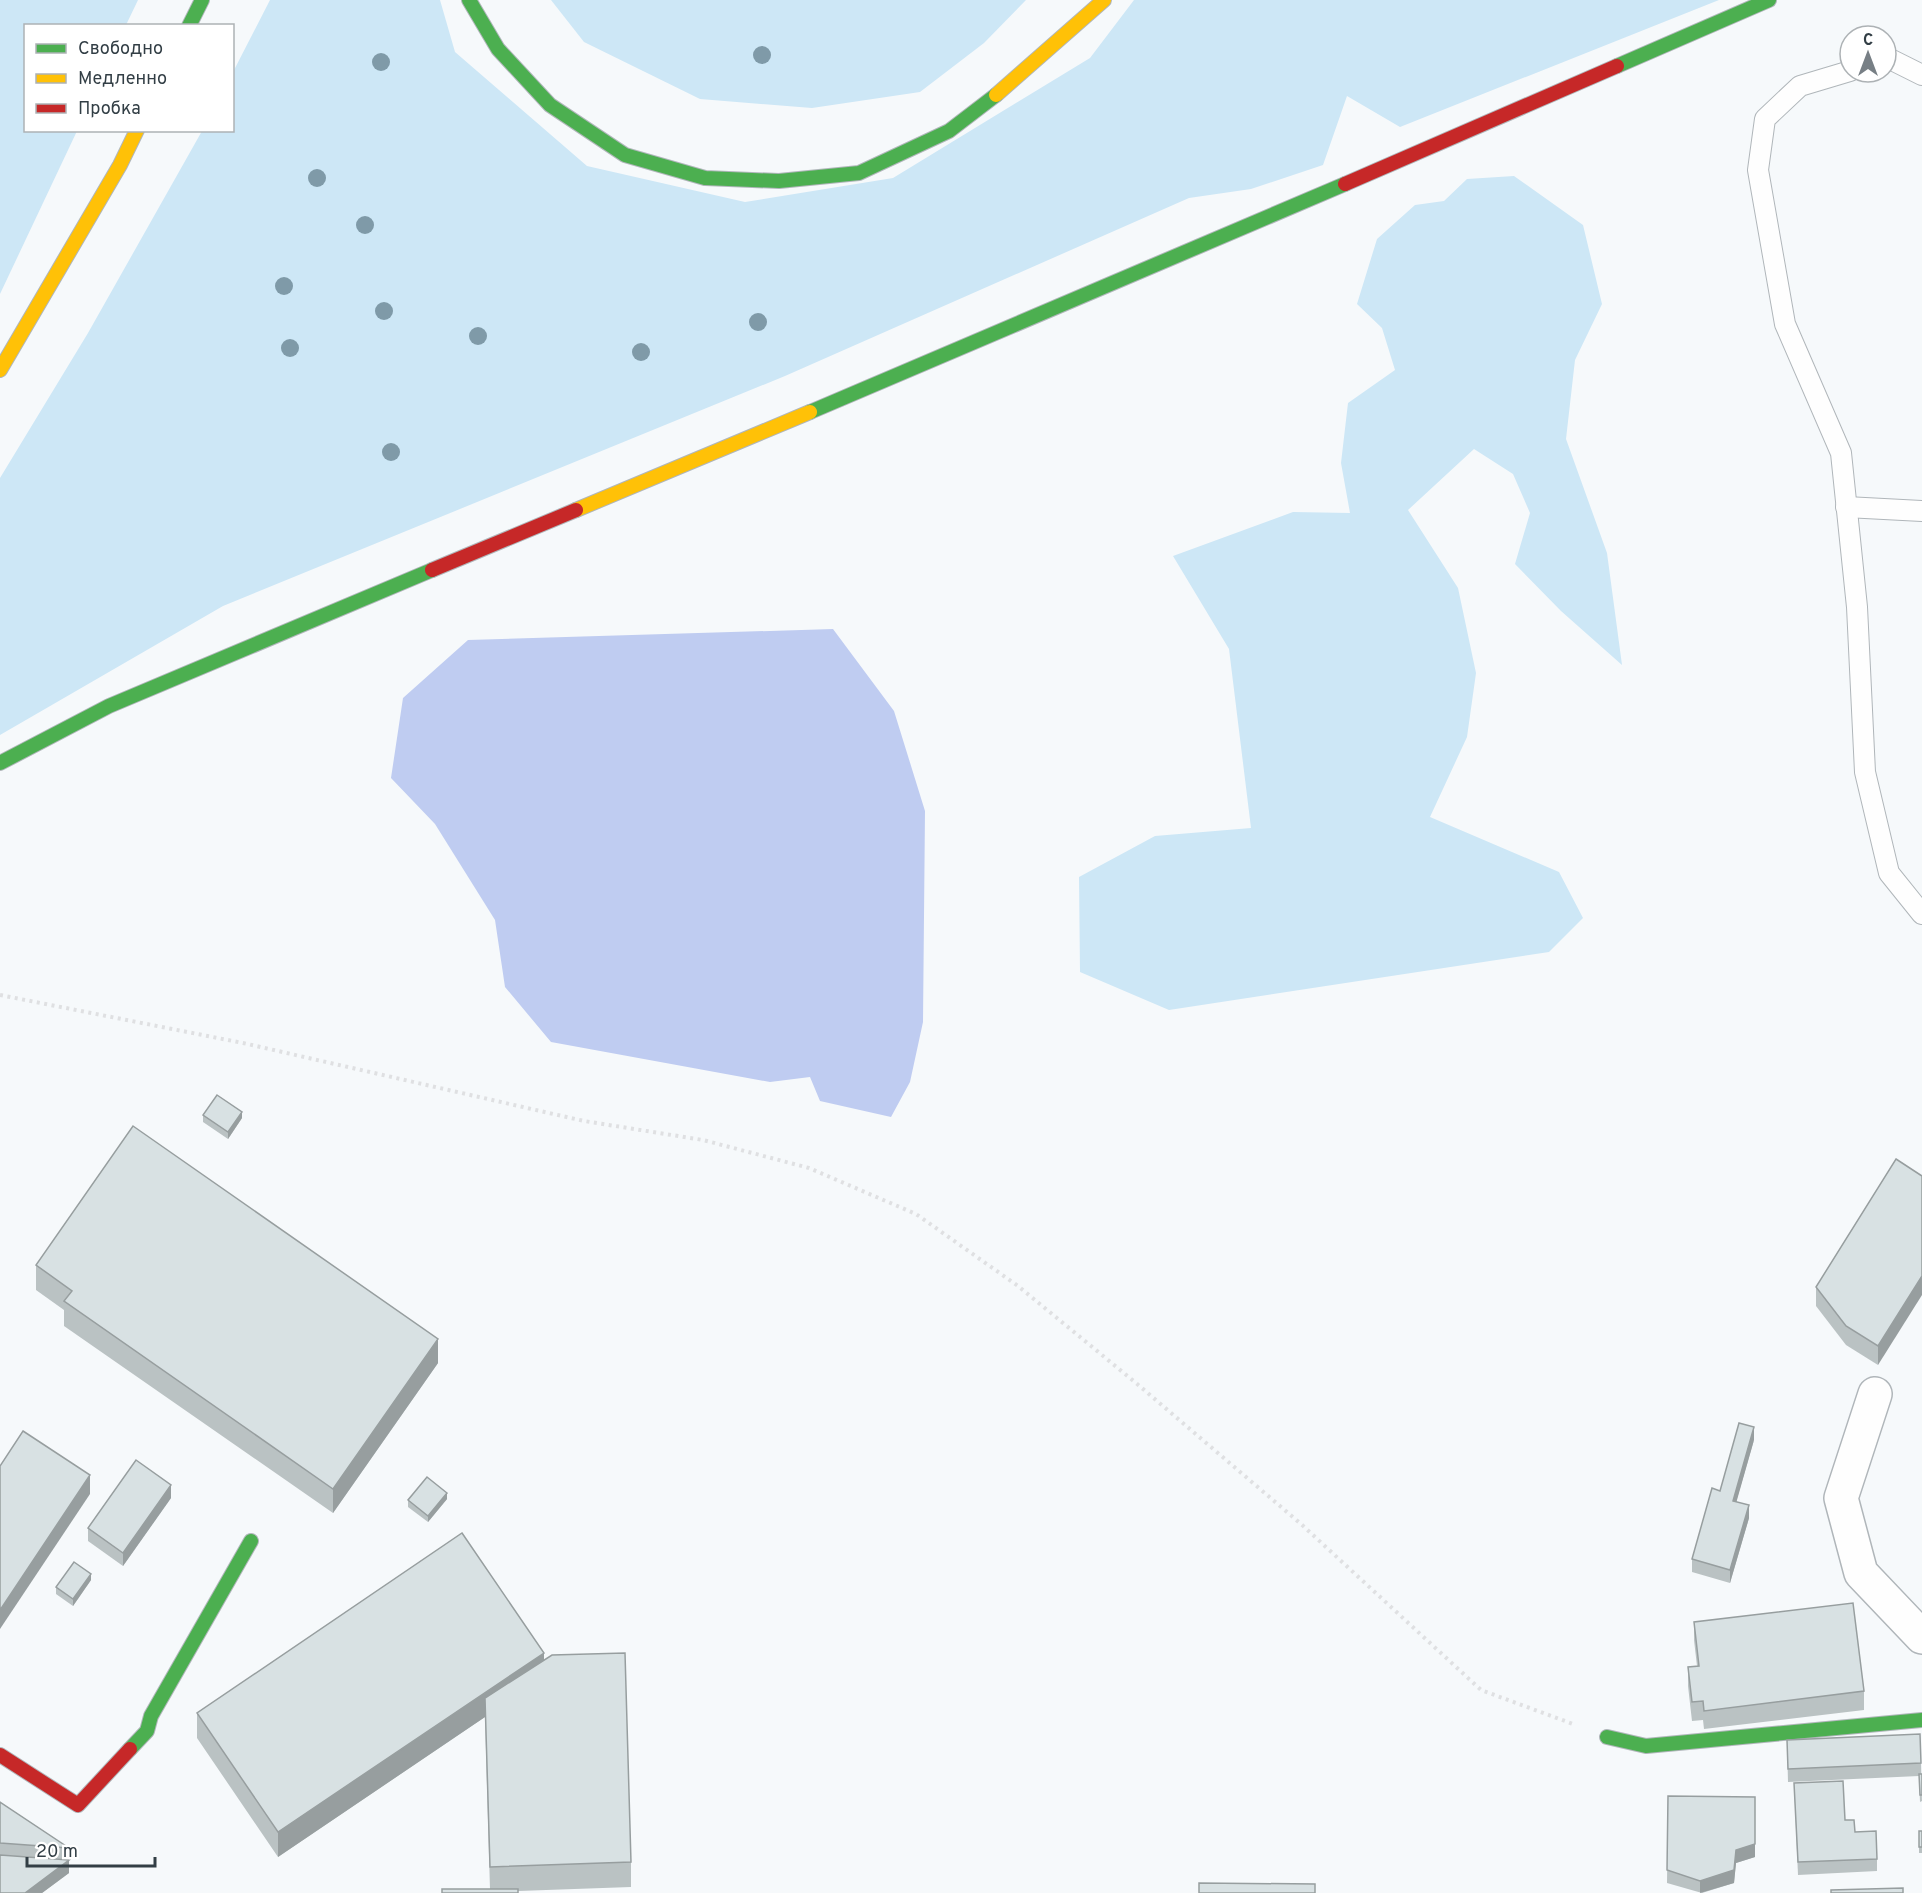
<svg xmlns="http://www.w3.org/2000/svg" width="1922" height="1893" viewBox="0 0 1922 1893" font-family="Overpass,sans-serif">
  <rect width="100%" height="100%" fill="#f6f9fb"/>
  <g fill="#cde7f6">
    <polygon points="0,0 138,0 126,25 26,26 26,130 77,131 0,294"/>
    <polygon points="270,0 440,0 455,52 587,166 745,202 893,178 1090,58 1134,0 1719,0 1400,127 1347,96 1323,165 1251,189 1189,198 785,376 223,606 0,735 0,478 88,333 202,131 232,130 233,72"/>
    <polygon points="551,0 1026,0 984,43 920,92 812,108 700,99 584,42"/>
    <polygon points="1514,176 1583,225 1602,304 1575,360 1566,439 1607,553 1622,665 1561,611 1515,564 1530,513 1513,474 1474,449 1408,510 1458,588 1476,673 1467,737 1430,817 1559,872 1583,918 1549,952 1169,1010 1080,972 1079,877 1155,836 1251,828 1229,649 1173,556 1293,512 1350,513 1341,463 1348,403 1395,370 1382,328 1357,304 1377,239 1415,205 1444,201 1467,179"/>
  </g>
  <polygon fill="#bfccf1" points="833,629 894,711 925,811 923,1022 910,1082 891,1117 820,1101 810,1077 770,1082 551,1042 505,987 495,920 435,824 391,778 403,698 468,640"/>
  <g fill="none" stroke-linecap="round" stroke-linejoin="round">
    <g stroke="#b0b6ba" stroke-width="22">
      <g id="lane">
        <polyline points="1886,60 1890,59 1922,75"/>
        <polyline points="1850,71 1800,86 1765,119 1758,170 1785,324 1841,453 1857,607 1865,772 1889,873 1922,914"/>
        <polyline points="1846,507 1922,511"/>
      </g>
    </g>
    <g stroke="#b0b6ba" stroke-width="36">
      <polyline id="street" points="1875,1394 1841,1498 1861,1573 1922,1637"/>
    </g>
    <g stroke="#b0b6ba" stroke-width="16">
      <g id="fast">
        <polyline points="469,0 498,49 550,105 625,155 705,178 779,181 859,173 949,131 996,95"/>
        <polyline points="189,26 202,0"/>
        <polyline points="1617,66 1769,0"/>
        <polyline points="810,412 1345,184"/>
        <polyline points="0,763 109,706 432,570"/>
        <polyline points="1607,1737 1646,1746 1922,1720"/>
        <polyline points="130,1749 147,1731 151,1716 251,1541"/>
      </g>
    </g>
    <g stroke="#b0b6ba" stroke-width="16">
      <g id="slow">
        <polyline points="996,95 1104,0"/>
        <polyline points="0,370 120,165 137,130"/>
        <polyline points="576,510 810,412"/>
      </g>
    </g>
    <g stroke="#b0b6ba" stroke-width="16">
      <g id="jam">
        <polyline points="1345,184 1617,66"/>
        <polyline points="432,570 576,510"/>
        <polyline points="0,1755 78,1805 130,1749"/>
      </g>
    </g>
    <polyline stroke="#dfe0e2" stroke-width="4" stroke-dasharray="3 4.5" stroke-linecap="butt" points="0,995 243,1043 584,1121 703,1140 809,1168 916,1214 1018,1286 1136,1383 1301,1524 1481,1690 1573,1724"/>
    <use href="#lane" stroke="#fefefe" stroke-width="20"/>
    <use href="#street" stroke="#fefefe" stroke-width="33"/>
    <use href="#fast" stroke="#4caf50" stroke-width="14"/>
    <use href="#slow" stroke="#ffc107" stroke-width="14"/>
    <use href="#jam" stroke="#c62828" stroke-width="14"/>
  </g>
  <g fill="#7f9aa8">
    <circle cx="762" cy="55" r="9"/>
    <circle cx="381" cy="62" r="9"/>
    <circle cx="317" cy="178" r="9"/>
    <circle cx="365" cy="225" r="9"/>
    <circle cx="284" cy="286" r="9"/>
    <circle cx="384" cy="311" r="9"/>
    <circle cx="758" cy="322" r="9"/>
    <circle cx="478" cy="336" r="9"/>
    <circle cx="290" cy="348" r="9"/>
    <circle cx="641" cy="352" r="9"/>
    <circle cx="391" cy="452" r="9"/>
  </g>
  <g fill="#bac2c3">
    <polygon points="203,1115 242,1118 228,1139 203,1122"/>
    <polygon points="1896,1159 1878,1365 1846,1345 1816,1306 1816,1287"/>
    <polygon points="36,1265 438,1363 333,1513 64,1326 64,1310 36,1290"/>
    <polygon points="1754,1440 1736,1502 1749,1518 1730,1583 1692,1572 1692,1559"/>
    <polygon points="171,1498 123,1566 88,1541 88,1528"/>
    <polygon points="447,1499 428,1522 408,1507 408,1500"/>
    <polygon points="91,1580 73,1606 56,1594 56,1587"/>
    <polygon points="1694,1622 1864,1691 1864,1710 1704,1729 1703,1720 1692,1721 1688,1686 1688,1667 1697,1666 1694,1640"/>
    <polygon points="544,1661 631,1862 631,1887 518,1891 490,1889 485,1717 278,1857 197,1738 197,1713"/>
    <polygon points="1787,1740 1921,1763 1922,1801 1920,1802 1919,1776 1788,1782"/>
    <polygon points="1794,1783 1855,1832 1877,1859 1877,1871 1798,1875"/>
    <polygon points="1668,1796 1755,1857 1736,1863 1734,1883 1702,1893 1667,1883"/>
    <polygon points="0,1802 69,1848 69,1873 42,1893 0,1893"/>
    <rect x="1919" y="1831" width="3" height="22"/>
  </g>
  <g fill="#979e9f">
    <polygon points="242,1112 242,1118 228,1139 228,1132"/>
    <polygon points="1922,1276 1922,1295 1878,1365 1878,1346"/>
    <polygon points="438,1339 438,1363 333,1513 333,1489"/>
    <polygon points="1754,1427 1754,1440 1733,1514 1733,1501"/>
    <polygon points="90,1475 90,1494 0,1629 0,1610"/>
    <polygon points="171,1485 171,1498 123,1566 123,1553"/>
    <polygon points="447,1493 447,1499 428,1522 428,1516"/>
    <polygon points="1749,1505 1749,1518 1730,1583 1730,1570"/>
    <polygon points="91,1574 91,1580 73,1606 73,1599"/>
    <polygon points="544,1653 544,1677 485,1698 485,1717 278,1857 278,1832"/>
    <polygon points="1755,1797 1755,1857 1736,1863 1734,1883 1700,1893 1700,1881 1736,1850"/>
    <polygon points="69,1860 69,1873 42,1893 25,1893"/>
  </g>
  <g fill="#d8e1e3" stroke="#979e9f" stroke-width="1.5">
    <polygon points="217,1095 242,1112 228,1132 203,1115"/>
    <polygon points="133,1126 438,1339 333,1489 64,1301 72,1291 36,1265"/>
    <polygon points="1896,1159 1922,1176 1922,1276 1878,1346 1846,1326 1816,1287"/>
    <polygon points="1739,1423 1754,1427 1733,1501 1749,1505 1730,1570 1692,1559 1712,1488 1720,1491"/>
    <polygon points="23,1431 90,1475 0,1610 0,1466"/>
    <polygon points="136,1460 171,1485 123,1553 88,1528"/>
    <polygon points="427,1477 447,1493 428,1516 408,1500"/>
    <polygon points="462,1533 544,1653 278,1832 197,1713"/>
    <polygon points="74,1562 91,1574 73,1599 56,1587"/>
    <polygon points="1853,1603 1864,1691 1704,1711 1703,1701 1692,1702 1688,1667 1699,1666 1694,1622"/>
    <polygon points="625,1653 631,1862 490,1867 485,1698 552,1655"/>
    <polygon points="1920,1734 1921,1763 1788,1769 1787,1740"/>
    <polygon points="1919,1774 1922,1774 1922,1795 1920,1795"/>
    <polygon points="1843,1781 1845,1820 1854,1820 1855,1832 1876,1831 1877,1859 1798,1862 1794,1783"/>
    <polygon points="1668,1796 1755,1797 1755,1844 1736,1850 1734,1870 1700,1881 1667,1870"/>
    <polygon points="0,1802 69,1848 0,1843"/>
    <rect x="1919" y="1831" width="3" height="16"/>
    <polygon points="0,1855 69,1860 25,1893 0,1893"/>
    <polygon points="1199,1883 1315,1884 1315,1893 1199,1893"/>
    <polygon points="1903,1888 1903,1893 1831,1893 1831,1890"/>
    <rect x="442" y="1889" width="76" height="4"/>
  </g>
  <rect x="24" y="24" width="210" height="108" fill="#ffffff" stroke="#adb2b5" stroke-width="1.5"/>
  <rect x="36" y="44" width="30" height="9" fill="#4caf50" stroke="#adb2b5" stroke-width="1.5"/>
  <text x="78" y="54" font-size="18" fill="#323e45">Свободно</text>
  <rect x="36" y="74" width="30" height="9" fill="#ffc107" stroke="#adb2b5" stroke-width="1.5"/>
  <text x="78" y="84" font-size="18" fill="#323e45">Медленно</text>
  <rect x="36" y="104" width="30" height="9" fill="#c62828" stroke="#adb2b5" stroke-width="1.5"/>
  <text x="78" y="114" font-size="18" fill="#323e45">Пробка</text>
  <g transform="translate(1868 54)"><circle r="28" fill="#ffffff" stroke="#adb2b5" stroke-width="1.5"/>
  <path d="M0-4.5L10 22L0 15L-10 22Z" fill="#777f85"/>
  <text y="-9" font-size="16" font-weight="bold" text-anchor="middle" fill="#323e45">С</text>
  </g>
  <path d="M27 1857v9h128v-9" fill="none" stroke="#323e45" stroke-width="3"/>
  <text x="36" y="1857" font-size="18" fill="#323e45" stroke="#ffffff" stroke-width="4.5" paint-order="stroke">20 m</text>
</svg>
